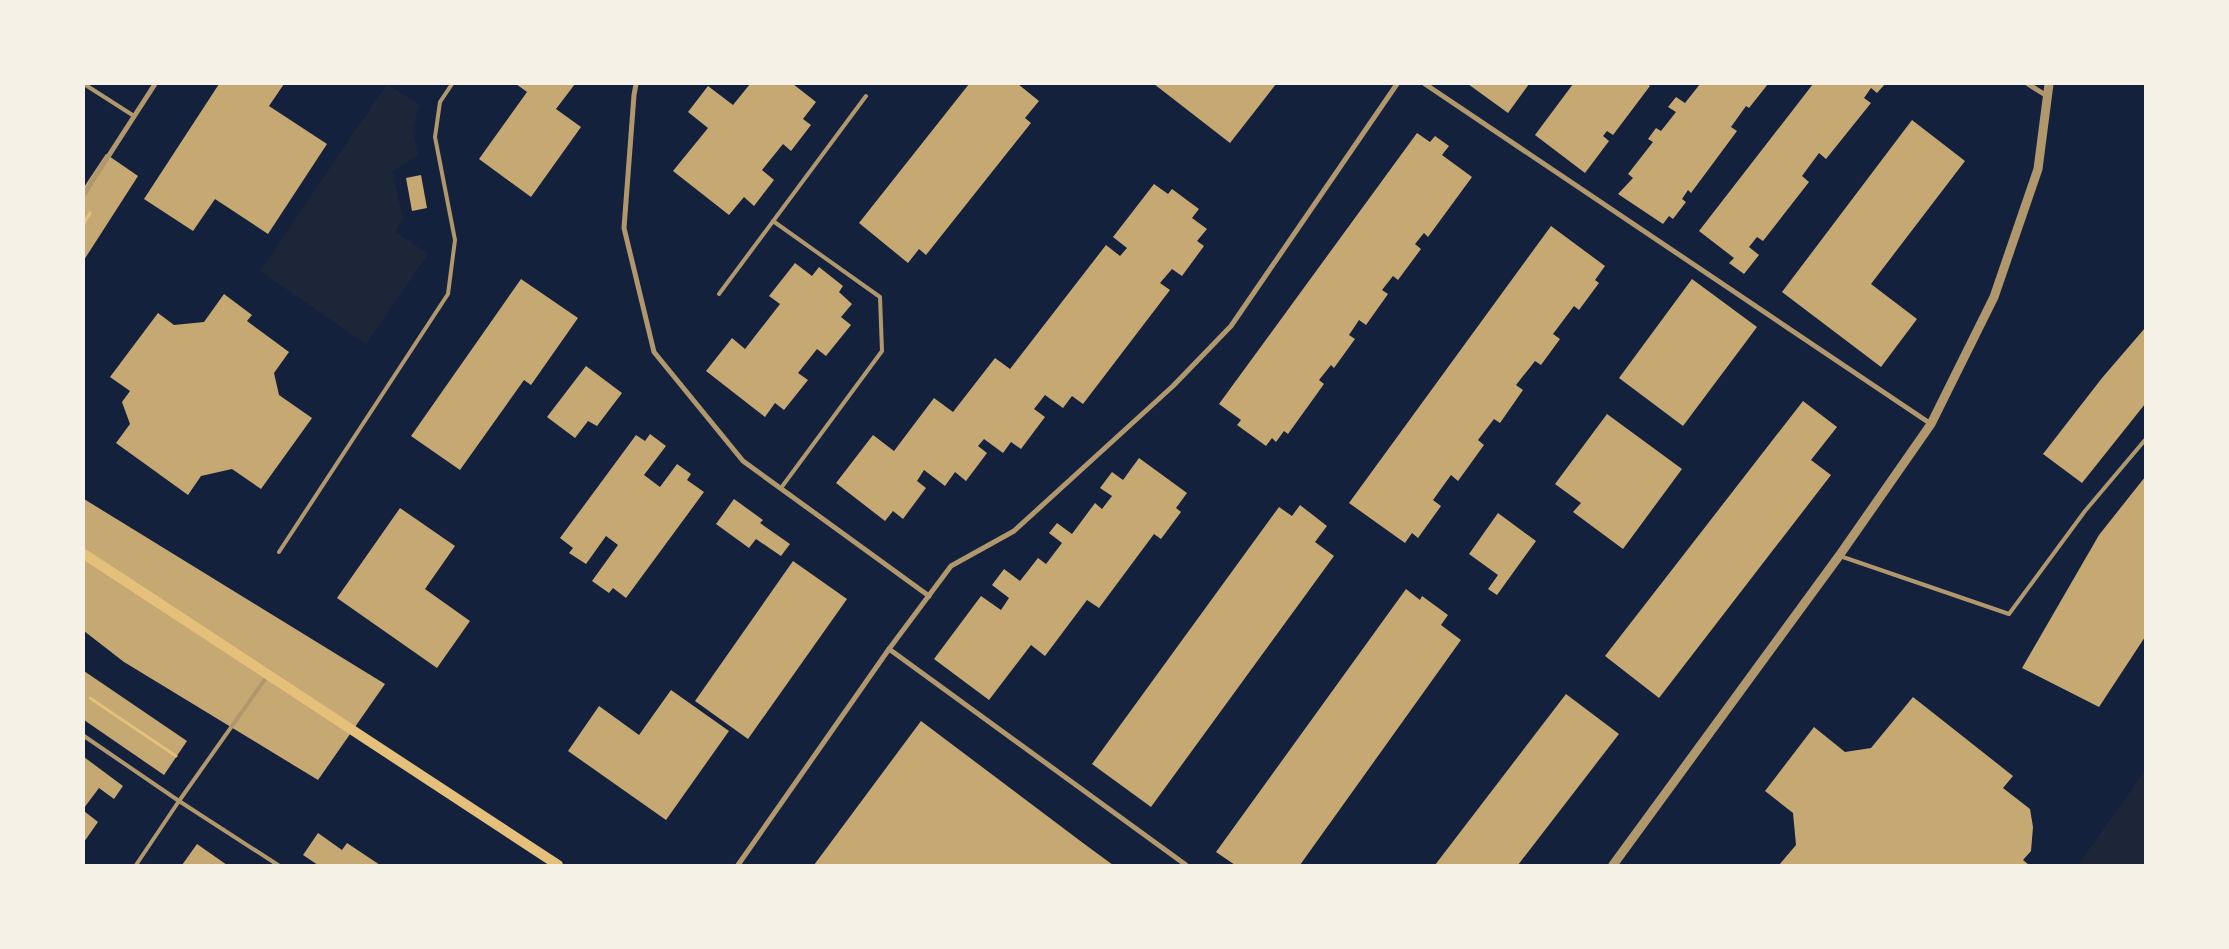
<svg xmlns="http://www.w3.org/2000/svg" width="2229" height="949" viewBox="0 0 2229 949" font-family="'Varela Round',sans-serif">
  <rect width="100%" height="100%" fill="#14213d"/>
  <g fill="#1d2539">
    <polygon points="387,84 420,105 412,128 418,155 393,171 403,220 395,231 428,254 366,344 260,271"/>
    <polygon points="2145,771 2145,865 2078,865"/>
  </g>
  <g fill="#c6a872">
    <polygon points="219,84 284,84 269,106 327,144 268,234 215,199 193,231 144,199"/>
    <polygon points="516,84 575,84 556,109 581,127 531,197 479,159 527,92"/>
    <polygon points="750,84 793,84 816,102 803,119 811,125 791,151 783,144 762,170 774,180 754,206 744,197 729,215 673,171 708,128 688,112 708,86 733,105"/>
    <polygon points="969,84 1018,84 1039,101 1025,118 1031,123 926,255 919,249 908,263 859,223"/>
    <polygon points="1154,84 1276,84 1230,143"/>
    <polygon points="1468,84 1529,84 1508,113"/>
    <polygon points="1573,84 1648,84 1650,86 1613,135 1607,131 1603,136 1609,141 1585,173 1535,135"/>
    <polygon points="1700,84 1768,84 1749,108 1746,106 1731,127 1737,131 1691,193 1688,190 1682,199 1686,202 1673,219 1669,216 1663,224 1618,194 1633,178 1628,174 1653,142 1648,139 1656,128 1661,131 1676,112 1668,107 1676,97 1685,103"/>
    <polygon points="1813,84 1885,84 1877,93 1871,88 1864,98 1871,103 1826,159 1819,153 1802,176 1809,182 1763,241 1757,237 1749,247 1759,255 1744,274 1729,263 1734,258 1699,231"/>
    <polygon points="1912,120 1965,161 1871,284 1917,319 1881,367 1782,292"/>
    <polygon points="1417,133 1430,142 1435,136 1449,146 1442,155 1472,177 1428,237 1424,233 1415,244 1421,249 1398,280 1393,276 1382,290 1388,294 1366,325 1359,320 1349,335 1355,339 1334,368 1331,365 1319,380 1324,384 1288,434 1284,431 1276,442 1272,438 1266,446 1237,425 1241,420 1219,404"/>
    <polygon points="106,154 138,176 84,260 84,187"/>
    <polygon points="421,175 427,208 412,211 406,178"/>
    <polygon points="1154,184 1168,194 1172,189 1199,209 1192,218 1207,229 1197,241 1204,246 1182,276 1172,269 1160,283 1170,290 1083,404 1072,396 1063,408 1045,395 1034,409 1045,417 1021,449 1011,442 1003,453 984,439 978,446 987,453 966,481 955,472 945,486 924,470 917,481 926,488 903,519 893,511 885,521 836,483 873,435 894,451 934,398 953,412 995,358 1010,369 1106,245 1120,256 1127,248 1113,237"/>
    <polygon points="1551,226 1605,266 1595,280 1599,283 1579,310 1574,306 1553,334 1560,339 1541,365 1535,361 1516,385 1523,390 1500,423 1494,419 1478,440 1484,445 1458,481 1451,475 1433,500 1441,506 1418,538 1412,533 1405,543 1349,503"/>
    <polygon points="795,263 812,276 819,267 843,286 839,292 852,304 841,317 851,325 826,356 817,349 798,373 808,380 784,410 775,403 765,417 706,371 732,338 745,349 780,304 769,296"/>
    <polygon points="521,279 578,318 531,385 524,380 460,470 411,436"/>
    <polygon points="1692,279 1757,327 1683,426 1619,378"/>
    <polygon points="224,294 252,315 247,321 289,352 274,373 279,395 312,418 261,489 232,469 201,476 188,495 116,443 130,424 122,402 130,391 110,377 158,313 174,325 204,322"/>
    <polygon points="2145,328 2145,404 2082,483 2043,454 2102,378"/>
    <polygon points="586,366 622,393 597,426 588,421 575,438 547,417"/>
    <polygon points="1803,401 1837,427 1811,460 1831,475 1659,698 1605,656"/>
    <polygon points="1607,414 1682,469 1623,549 1573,512 1581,503 1555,484"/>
    <polygon points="650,434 666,446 644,475 660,487 677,464 691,474 687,480 704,492 626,598 613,588 609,593 592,581 618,545 606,536 586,564 569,553 573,548 560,538 636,435 645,441"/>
    <polygon points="1139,458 1187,493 1176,508 1181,512 1161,539 1154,534 1099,608 1087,600 1045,656 1031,645 989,700 934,659 981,596 1001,610 1009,598 992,585 1004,569 1020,581 1038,558 1046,564 1062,543 1049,533 1057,523 1072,534 1095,503 1102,509 1112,496 1100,488 1112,472 1123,480"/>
    <polygon points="2145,477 2145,637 2099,707 2022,668 2099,535"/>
    <polygon points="84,499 385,684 318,780 124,662 84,631"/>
    <polygon points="734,499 763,520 760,523 790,544 781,556 756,539 749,548 716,524"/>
    <polygon points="1300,505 1327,526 1315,542 1334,556 1151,807 1092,764 1279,507 1292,516"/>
    <polygon points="400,508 455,546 425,589 470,621 437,668 337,598"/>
    <polygon points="1498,513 1536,541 1497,595 1488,589 1498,575 1469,554"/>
    <polygon points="793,561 847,599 748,739 695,701"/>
    <polygon points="1406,589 1420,600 1422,596 1448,615 1441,625 1461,640 1300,865 1235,865 1216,852"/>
    <polygon points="84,671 187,741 164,775 84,720"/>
    <polygon points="671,690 729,731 666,820 568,751 599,706 639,735"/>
    <polygon points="1566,694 1619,734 1518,865 1435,865"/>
    <polygon points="1913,697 2013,776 2003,788 2030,809 2033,827 2031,851 2023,860 2029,865 1779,865 1796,845 1793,813 1765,791 1814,727 1845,752 1871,748"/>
    <polygon points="921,721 1083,843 1113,865 814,865"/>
    <polygon points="84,757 123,786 114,799 99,788 84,808"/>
    <polygon points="84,811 98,822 84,842"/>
    <polygon points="318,833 342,850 347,843 380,865 318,865 303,855"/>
    <polygon points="197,844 227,865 182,865"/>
  </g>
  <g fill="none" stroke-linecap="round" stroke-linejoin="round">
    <g stroke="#e5c07b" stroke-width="3">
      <polyline points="84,223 90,213"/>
      <polyline points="90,698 176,756"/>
    </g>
    <g stroke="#b1986c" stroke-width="4">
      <polyline points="84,84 134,116"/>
      <polyline points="773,221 880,297 882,351 781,488"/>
      <polyline points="719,294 866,96"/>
      <polyline points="279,552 448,294 455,240 435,137 440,102 452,84"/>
      <polyline points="1840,556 2009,614 2085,511 2145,440"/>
      <polyline points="268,675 179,801 278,865"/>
      <polyline points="84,736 179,801 136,865"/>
    </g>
    <g stroke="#b1986c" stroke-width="5">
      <polyline points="636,84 634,95 624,228 654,352 743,461 929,596"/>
      <polyline points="1425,84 1931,424"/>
      <polyline points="2028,84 2047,96"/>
      <polyline points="84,194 155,84"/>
      <polyline points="889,649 1186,865"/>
      <polyline points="738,865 889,649 951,566 1014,531 1173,386 1231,326 1397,84"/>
    </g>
    <polyline stroke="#b1986c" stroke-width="9" points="1613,865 1839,556 1931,424 1994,297 2038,169 2049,84"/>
    <polyline stroke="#e5c07b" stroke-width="10" points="84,554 558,865"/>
  </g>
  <rect width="2229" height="949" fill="none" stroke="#f6f1e7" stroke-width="170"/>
</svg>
